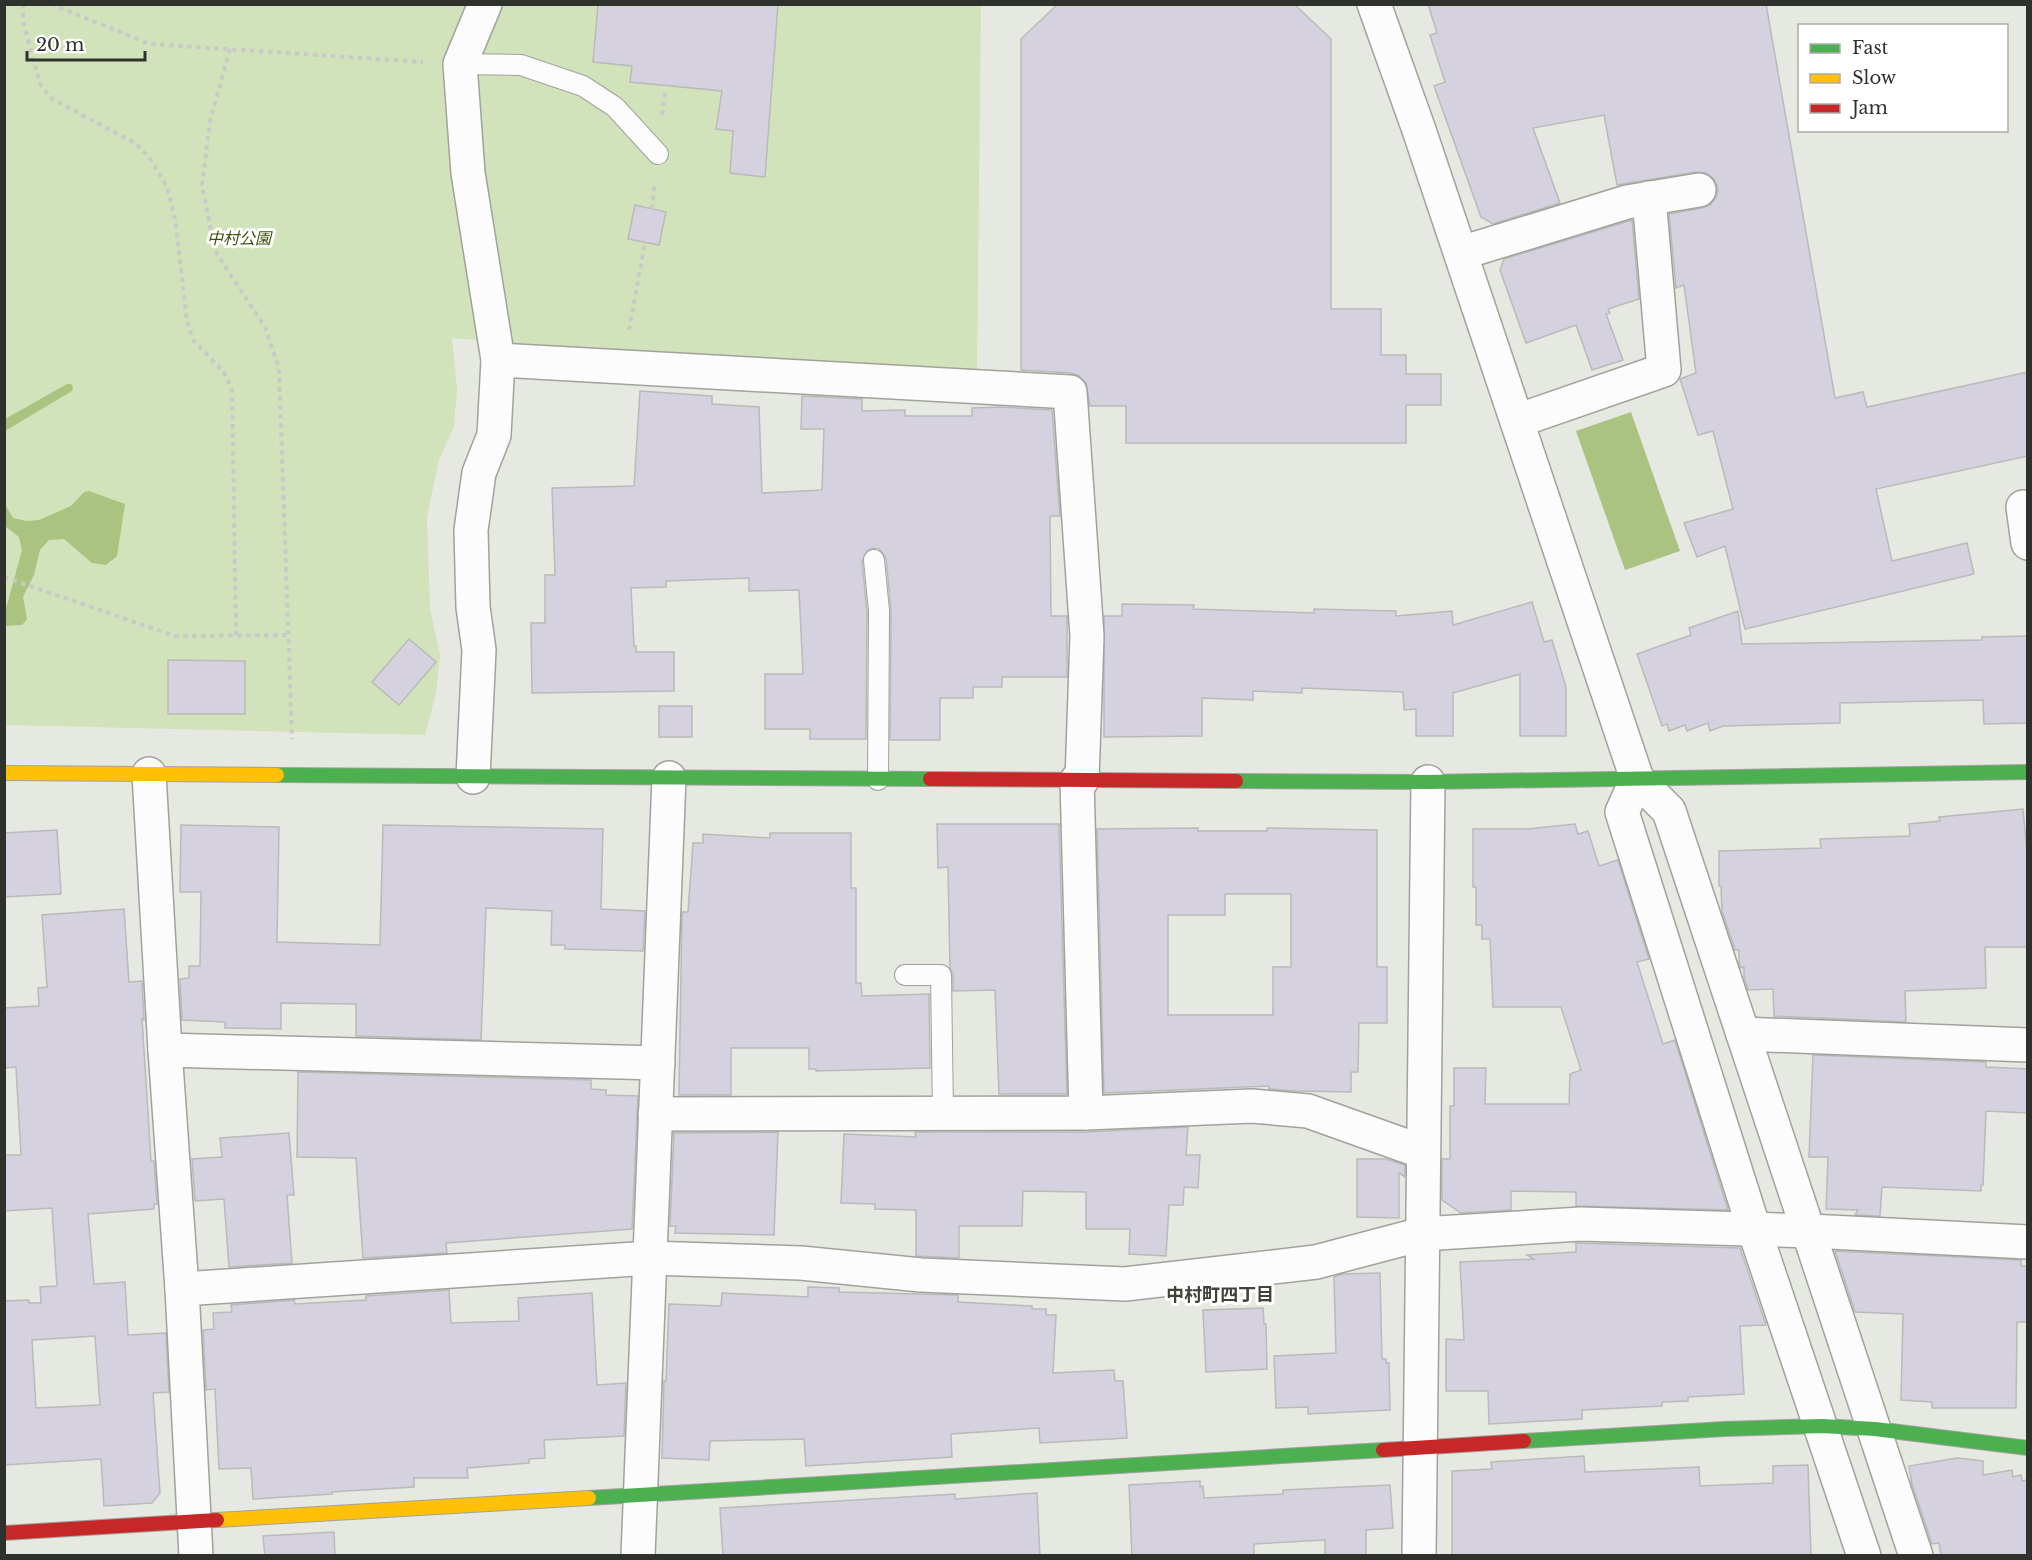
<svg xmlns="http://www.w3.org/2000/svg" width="2032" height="1560" viewBox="0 0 2032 1560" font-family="'Libre Baskerville','Noto Sans JP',serif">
  <rect width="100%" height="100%" fill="#e6e9e2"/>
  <polygon fill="#d2e2ba" points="5,5 981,5 977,369 802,368 452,338 457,390 454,427 439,460 427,517 430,609 440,655 436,693 425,735 5,725"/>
  <g fill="#abc380">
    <polygon points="67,384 71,384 73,387 72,391 5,431 5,419"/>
    <polygon points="1631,412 1680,551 1625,570 1576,431"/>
    <polygon points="89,491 125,504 117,556 106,565 92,563 64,539 49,540 40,550 34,575 23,597 27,619 22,625 5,626 5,607 7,605 22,550 19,537 5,526 5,504 13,518 26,521 39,520 71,506 84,492"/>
  </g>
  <g fill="#d5d1de" stroke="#b9bab9" stroke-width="1.5" fill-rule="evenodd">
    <polygon points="598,4 778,4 765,177 730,173 733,131 716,129 722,91 630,82 632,66 593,62"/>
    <polygon points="1058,4 1294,4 1331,39 1331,309 1381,309 1381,355 1406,355 1406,374 1441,374 1441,405 1406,405 1406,443 1126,443 1126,406 1090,406 1086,383 1079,376 1071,373 1021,370 1021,39"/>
    <polygon points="1428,4 1766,4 1835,398 1863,392 1867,407 2028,372 2028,456 1876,489 1892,561 1967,543 1974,574 1745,629 1725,546 1697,557 1684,523 1733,509 1713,431 1698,435 1680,379 1696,373 1684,285 1676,288 1669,214 1702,208 1710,205 1717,196 1718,188 1714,179 1706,173 1696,172 1617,185 1604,115 1533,128 1560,203 1493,224 1481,217 1434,86 1445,82 1430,35 1437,33"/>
    <polygon points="635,205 666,212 659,245 628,239"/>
    <polygon points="1632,220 1639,299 1608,309 1610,313 1606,314 1623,360 1592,370 1576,325 1526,343 1500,270 1504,259"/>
    <polygon points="640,391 712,396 712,404 759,407 762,493 822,490 824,429 801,429 802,396 862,399 862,411 905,410 905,416 972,416 972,408 1000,407 1052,410 1060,516 1050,516 1051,616 1067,616 1067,677 1002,677 1002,687 973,687 973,698 940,698 940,740 890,740 891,610 886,558 879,549 873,548 867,551 862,561 867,612 866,739 810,739 810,729 765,729 765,674 803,674 799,590 749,591 749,578 666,581 666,587 631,588 634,646 636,646 636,652 674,652 674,691 532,693 531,623 545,623 545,575 555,575 552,488 634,486"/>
    <polygon points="1532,602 1544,642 1552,640 1566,687 1566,736 1520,736 1520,674 1453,693 1453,736 1416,736 1416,709 1404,710 1403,692 1302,688 1302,693 1253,691 1253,700 1202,698 1202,736 1104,737 1104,616 1122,616 1122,604 1194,605 1193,609 1314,613 1314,609 1396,611 1396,616 1452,611 1453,625"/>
    <polygon points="1738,611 1742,644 1982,640 1982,637 2028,636 2028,723 1984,724 1983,700 1840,703 1840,723 1723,726 1710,731 1708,723 1687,731 1685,725 1669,731 1667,724 1662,726 1637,654 1691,635 1689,628"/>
    <polygon points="409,639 436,662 399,705 372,682"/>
    <polygon points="168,660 245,661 245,714 168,714"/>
    <rect x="659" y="706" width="33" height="31"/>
    <polygon points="2023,809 2028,864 2028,947 1985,947 1986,988 1905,991 1906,1022 1774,1016 1773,989 1748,990 1744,977 1744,967 1741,968 1739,963 1739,950 1735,950 1722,911 1721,886 1719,886 1719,851 1821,848 1820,839 1910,836 1909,824 1940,821 1939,817"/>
    <polygon points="937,824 1059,824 1067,1094 999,1094 995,990 953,991 953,974 950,968 948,867 938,868"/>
    <polygon points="1575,824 1578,834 1588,831 1599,866 1618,860 1649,959 1637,962 1663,1044 1675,1040 1728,1210 1576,1206 1576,1192 1511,1191 1511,1210 1461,1213 1442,1200 1442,1159 1450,1159 1450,1106 1454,1106 1454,1068 1486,1068 1485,1104 1569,1104 1570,1074 1581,1070 1561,1007 1493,1007 1490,939 1482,939 1482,925 1476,925 1476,887 1473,887 1473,829 1527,829"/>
    <polygon points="181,825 279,827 277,942 380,945 383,825 603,829 601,909 645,911 643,951 565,949 565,945 551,945 552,911 486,908 481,1040 356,1036 356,1004 281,1003 281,1029 225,1028 225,1022 182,1020 180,979 189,978 189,966 200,966 201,892 180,892"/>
    <path d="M 1198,828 L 1198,831 L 1267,831 L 1267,828 L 1377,830 L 1377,967 L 1387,967 L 1387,1023 L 1359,1023 L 1358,1072 L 1351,1072 L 1351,1092 L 1294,1091 L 1269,1089 L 1269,1086 L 1104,1093 L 1097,829 ZM 1225,894 L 1291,894 L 1291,967 L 1273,967 L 1273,1015 L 1168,1015 L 1168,915 L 1225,915 Z"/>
    <polygon points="57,830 61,894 4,897 4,833"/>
    <polygon points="770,833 851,833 851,888 856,888 856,983 861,983 862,996 929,994 930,1068 816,1071 816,1069 809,1069 809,1048 731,1048 731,1095 679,1095 682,912 688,912 693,843 703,843 703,834 770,838"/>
    <path d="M 124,909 L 129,982 L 142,981 L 144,1020 L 142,1019 L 151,1161 L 154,1161 L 157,1204 L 154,1204 L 154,1209 L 88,1214 L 94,1284 L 125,1282 L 128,1335 L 166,1333 L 169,1392 L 153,1393 L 160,1493 L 152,1503 L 104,1506 L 101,1459 L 4,1465 L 4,1301 L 29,1300 L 29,1303 L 41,1303 L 40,1287 L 57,1286 L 52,1208 L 4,1211 L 4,1155 L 21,1155 L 16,1067 L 4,1068 L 4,1008 L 39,1006 L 38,988 L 47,987 L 42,915 ZM 95,1336 L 100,1405 L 36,1408 L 32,1340 Z"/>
    <polygon points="1813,1055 1986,1062 1986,1067 2028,1069 2028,1113 1986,1111 1983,1185 1981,1185 1981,1191 1882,1187 1880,1216 1855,1215 1858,1210 1826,1209 1828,1157 1809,1157"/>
    <polygon points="298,1072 591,1080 591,1089 606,1090 606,1095 638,1096 632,1229 446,1243 447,1253 363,1258 356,1158 297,1157"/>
    <polygon points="1188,1127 1186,1155 1200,1155 1198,1188 1184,1187 1183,1205 1169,1205 1166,1256 1129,1254 1130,1229 1086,1229 1086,1192 1023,1191 1022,1226 959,1226 959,1258 916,1256 916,1210 875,1209 875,1204 841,1203 844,1134 916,1137 915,1132 1086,1132"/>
    <polygon points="778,1132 774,1235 675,1233 676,1226 670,1226 674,1133"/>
    <polygon points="289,1133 294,1195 287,1195 292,1263 229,1267 224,1199 195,1201 192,1159 222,1157 220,1138"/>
    <polygon points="1357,1159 1386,1159 1405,1165 1405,1177 1399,1173 1399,1218 1357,1217"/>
    <polygon points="1576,1243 1740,1248 1766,1325 1740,1326 1744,1394 1688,1397 1688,1401 1662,1402 1662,1406 1582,1410 1582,1419 1489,1424 1488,1391 1446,1391 1446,1339 1464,1340 1460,1262 1534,1259 1527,1255 1576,1252"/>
    <polygon points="1835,1251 2021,1260 2021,1266 2028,1266 2028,1322 2017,1322 2016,1408 1932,1408 1932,1402 1901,1400 1903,1314 1855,1312"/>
    <polygon points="1380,1273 1382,1359 1386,1359 1386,1363 1389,1363 1390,1410 1308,1414 1308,1407 1276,1408 1274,1356 1336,1353 1334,1277 1342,1274"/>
    <polygon points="808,1287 839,1288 839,1292 958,1295 958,1302 1032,1306 1032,1309 1046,1309 1046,1315 1056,1315 1053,1373 1114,1370 1115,1381 1123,1381 1127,1438 1040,1443 1039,1428 951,1434 952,1457 806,1466 804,1439 710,1441 709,1460 662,1458 664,1381 666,1381 669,1304 721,1306 722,1293 808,1297"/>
    <polygon points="449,1290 451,1323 519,1321 518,1298 592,1293 597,1385 626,1383 624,1436 544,1440 545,1458 529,1459 529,1463 467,1468 468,1478 414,1478 414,1487 346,1491 332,1492 332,1494 253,1499 251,1468 219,1469 215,1389 206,1390 203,1330 214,1329 213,1313 232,1312 231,1305 294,1300 295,1304 366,1300 366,1296"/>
    <polygon points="1263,1308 1264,1324 1266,1324 1267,1369 1206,1372 1203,1310"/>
    <polygon points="1584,1456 1585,1472 1699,1467 1700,1486 1773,1483 1773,1466 1808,1465 1811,1556 1452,1556 1452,1471 1492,1469 1491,1462"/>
    <polygon points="1957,1458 1983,1461 1983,1475 2012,1470 2013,1477 2021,1475 2022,1481 2028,1480 2028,1556 1941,1556 1939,1543 1932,1544 1912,1484 1909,1466"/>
    <polygon points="1200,1481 1200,1487 1203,1486 1204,1498 1283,1494 1283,1490 1390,1485 1393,1528 1366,1530 1366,1556 1325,1556 1325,1540 1254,1544 1254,1556 1132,1556 1129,1485"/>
    <polygon points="1037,1493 1040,1556 723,1556 720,1508 955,1494 955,1499"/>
    <polygon points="334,1532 335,1556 265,1556 263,1536"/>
  </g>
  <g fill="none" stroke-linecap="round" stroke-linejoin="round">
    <g stroke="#a0a29c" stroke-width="22">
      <g id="lane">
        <polyline points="460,64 521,65 583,86 615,107 658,154"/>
        <polyline points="874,560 879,611 878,780"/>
        <polyline points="905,975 941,975 943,1114"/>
      </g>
    </g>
    <g stroke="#a0a29c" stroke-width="36">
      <g id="street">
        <polyline points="1374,4 1419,130 1637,779 1622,812 1754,1229 1864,1556"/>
        <polyline points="1461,253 1627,202 1699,190"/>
        <polyline points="498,360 1070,392 1087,636 1082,780"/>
        <polyline points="1517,421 1664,370 1649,198"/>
        <polyline points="2023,507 2028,543"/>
        <polyline points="149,774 165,1050 182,1289 196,1556"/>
        <polyline points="473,777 479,650 473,607 471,530 479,473 494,435 498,360 468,173 460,64 485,4"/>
        <polyline points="1637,779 1669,811 1916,1556"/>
        <polyline points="1077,780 1086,1113"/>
        <polyline points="1743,1034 2028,1045"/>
        <polyline points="165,1050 658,1063"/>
        <polyline points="655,1114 1086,1113 1252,1106 1308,1111 1423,1152"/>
        <polyline points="182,1289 650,1258 801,1263 921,1275 1125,1284 1316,1262 1422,1234 1581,1224 1810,1231 2028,1242"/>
        <polyline points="638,1556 669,778"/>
        <polyline points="1419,1556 1428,782"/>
      </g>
    </g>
    <g stroke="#a0a29c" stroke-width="16">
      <g id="fast">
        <polyline points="277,775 930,779"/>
        <polyline points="1236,781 1428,782 2028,772"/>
        <polyline points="1524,1441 1724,1429 1822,1426 1875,1429 2028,1448"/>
        <polyline points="589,1498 1383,1450"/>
      </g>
    </g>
    <g stroke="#a0a29c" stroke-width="16">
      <g id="slow">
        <polyline points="4,773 277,775"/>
        <polyline points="217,1520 589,1498"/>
      </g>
    </g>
    <g stroke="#a0a29c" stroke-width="16">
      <g id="jam">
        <polyline points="930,779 1236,781"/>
        <polyline points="1383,1450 1524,1441"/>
        <polyline points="4,1533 217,1520"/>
      </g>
    </g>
    <g stroke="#c9cac8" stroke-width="4" stroke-dasharray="4.5 4.5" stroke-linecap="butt">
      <polyline points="23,4 23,21 40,84 52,99 135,143 151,160 167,187 175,218 187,321 193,340 223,371 232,389 236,635"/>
      <polyline points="51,4 150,44 423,62"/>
      <polyline points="230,49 210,121 202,185 215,251 265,327 279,368 292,739"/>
      <polyline points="662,115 665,92"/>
      <polyline points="652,209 655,182"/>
      <polyline points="629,330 645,242"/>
      <polyline points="4,577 175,636 288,635"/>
    </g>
    <use href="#lane" stroke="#fbfcfb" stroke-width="20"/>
    <use href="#street" stroke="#fbfcfb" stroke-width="33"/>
    <use href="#fast" stroke="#4caf50" stroke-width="14"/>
    <use href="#slow" stroke="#ffc107" stroke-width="14"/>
    <use href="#jam" stroke="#c62828" stroke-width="14"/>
  </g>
  <g text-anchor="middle" stroke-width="6" stroke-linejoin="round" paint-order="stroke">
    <g font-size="16" font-style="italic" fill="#3d510d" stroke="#fff">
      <text x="239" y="244">中村公園</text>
    </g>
    <g font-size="18" font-weight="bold" fill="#3f4338" stroke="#fff">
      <text x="1220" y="1301">中村町四丁目</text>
    </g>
  </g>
  <rect width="2032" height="1560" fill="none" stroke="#2f322c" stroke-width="12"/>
  <rect x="1798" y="24" width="210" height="108" fill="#ffffff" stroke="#acadab" stroke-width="1.5"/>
  <rect x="1810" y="44" width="30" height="9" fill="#4caf50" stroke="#acadab" stroke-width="1.5"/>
  <text x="1852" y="54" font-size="18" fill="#2f322c">Fast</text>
  <rect x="1810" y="74" width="30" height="9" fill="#ffc107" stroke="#acadab" stroke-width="1.5"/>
  <text x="1852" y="84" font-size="18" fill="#2f322c">Slow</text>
  <rect x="1810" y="104" width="30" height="9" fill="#c62828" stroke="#acadab" stroke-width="1.5"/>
  <text x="1852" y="114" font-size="18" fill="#2f322c">Jam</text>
  <path d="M27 51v9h118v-9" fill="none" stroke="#2f322c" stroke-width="3"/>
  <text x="36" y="51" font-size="18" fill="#2f322c" stroke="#ffffff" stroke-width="4.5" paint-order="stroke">20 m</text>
</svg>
